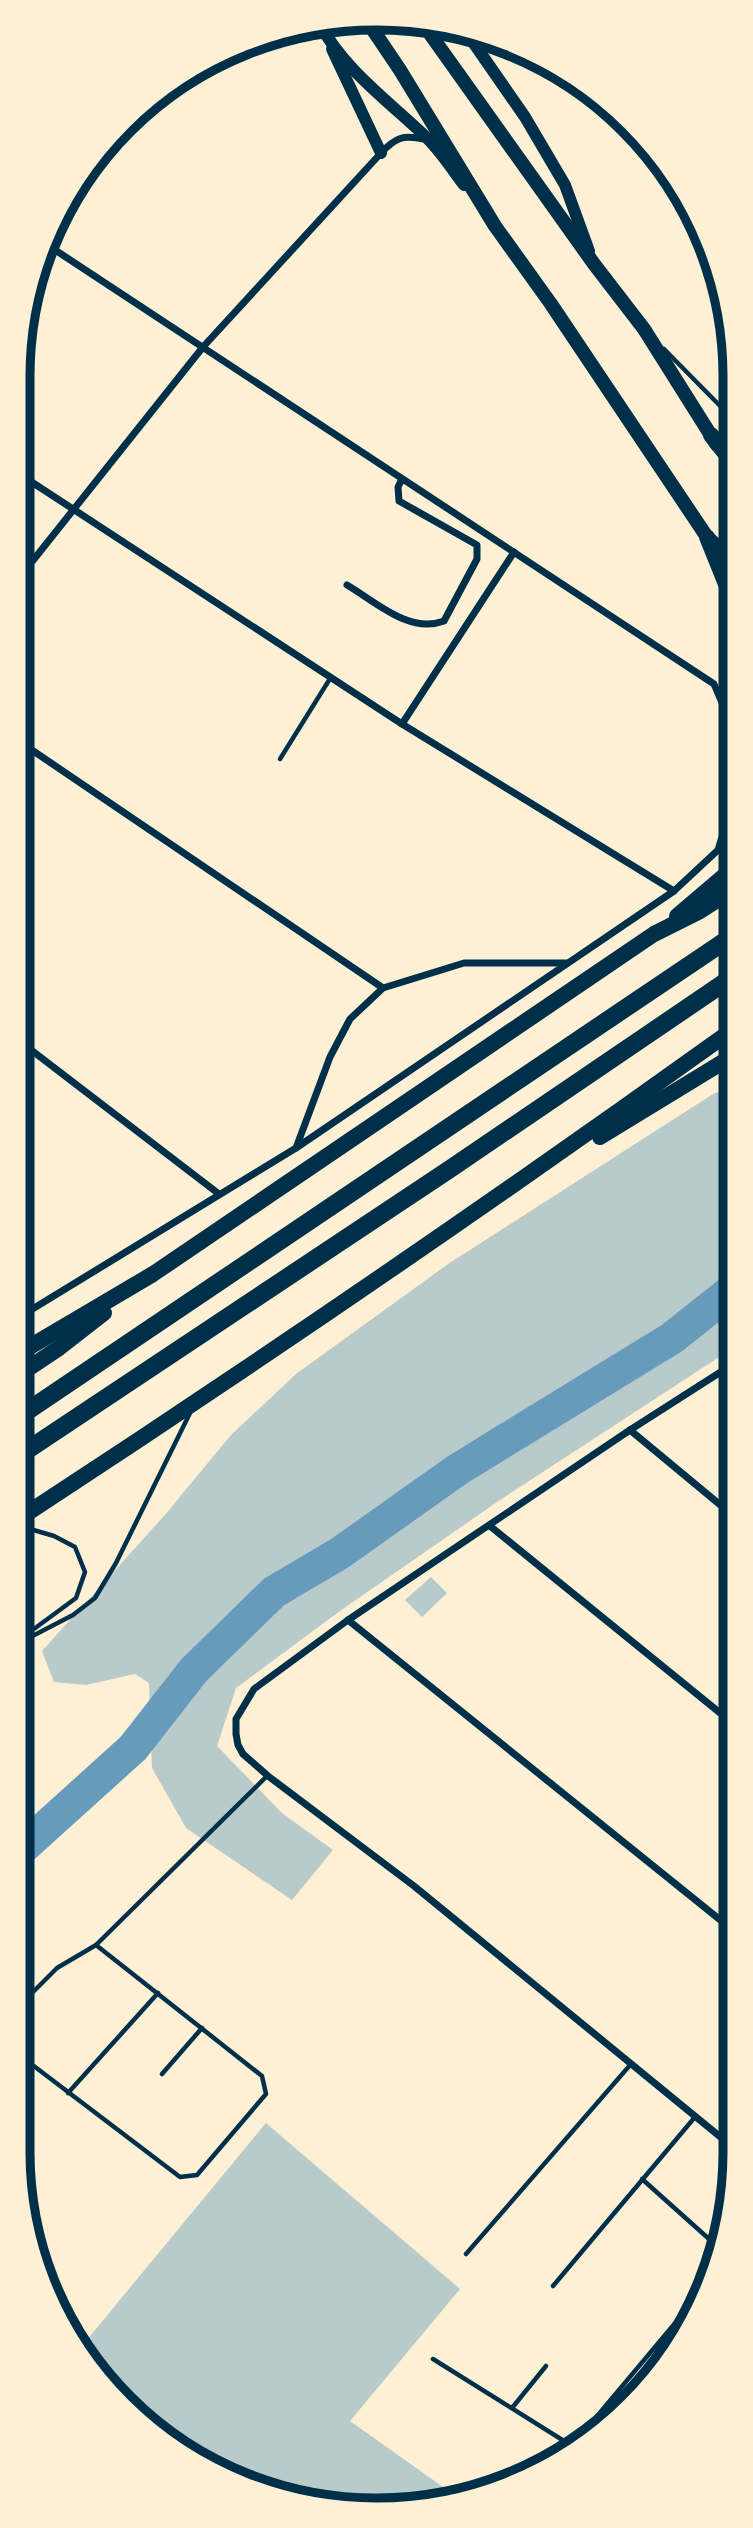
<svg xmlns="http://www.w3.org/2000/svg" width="753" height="2528" viewBox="0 0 753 2528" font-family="Commissioner,sans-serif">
  <rect width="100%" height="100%" fill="#fdf0d5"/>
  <g fill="#b9caca">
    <polygon points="731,1087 730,1350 500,1500 340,1611 236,1688 217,1746 282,1813 333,1850 292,1900 186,1828 152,1768 149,1683 135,1674 86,1685 54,1682 42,1651 164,1516 231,1435 296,1374 448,1264 713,1094"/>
    <polygon points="431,1577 447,1593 422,1617 405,1600"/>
    <polygon points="266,2123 460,2289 350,2421 460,2499 330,2507 217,2473 107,2389 81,2347"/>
  </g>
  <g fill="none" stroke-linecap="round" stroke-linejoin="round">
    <polyline stroke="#669bbc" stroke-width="33" points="19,1851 133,1748 194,1670 274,1592 340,1553 457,1470 672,1338 730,1292"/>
    <g stroke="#003049" stroke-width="4.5">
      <polyline points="664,349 732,418"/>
      <polyline points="280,759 331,677"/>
      <polyline points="19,1640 76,1598 85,1572 75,1547 54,1536 20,1526"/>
      <polyline points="19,1643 73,1615 95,1598 116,1563 190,1413"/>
      <polyline points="18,2007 57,1968 96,1945 267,1776"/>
      <polyline points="18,2054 180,2177 197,2175 266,2094 262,2076 96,1945"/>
      <polyline points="162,2074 202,2028"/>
      <polyline points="68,2093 158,1993"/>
      <polyline points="642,2179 718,2247"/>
      <polyline points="466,2254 631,2064"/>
      <polyline points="553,2286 695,2117"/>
      <polyline points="433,2359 572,2446"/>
      <polyline points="512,2408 546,2366"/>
      <polyline points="568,2454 572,2446 697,2297"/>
    </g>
    <g stroke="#003049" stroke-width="7">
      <polyline points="49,246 714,684 728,717 732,739"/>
      <polyline points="24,477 402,724 674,891"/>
      <path d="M 23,573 L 203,347 L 381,153 C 396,137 403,135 424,139"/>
      <path d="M 347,585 C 376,602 409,634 444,621 L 477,559 L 477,545 L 399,501 L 398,487 L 402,479"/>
      <polyline points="402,724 514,552"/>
      <polyline points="23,744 383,988 464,963 567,963"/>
      <polyline points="22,1043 219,1194"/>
      <polyline points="296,1148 330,1057 350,1019 383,988"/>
      <polyline points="21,1316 296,1148 674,891 718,850 731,807"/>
      <polyline points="630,1430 730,1513"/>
      <polyline points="490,1526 730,1721"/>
      <polyline points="348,1620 729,1927"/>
      <polyline points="729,2144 414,1886 268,1776 243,1754 238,1745 236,1734 236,1719 254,1689 348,1620 630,1430 730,1366"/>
    </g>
    <g stroke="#003049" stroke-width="12">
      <path d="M 320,24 C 342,68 392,104 427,138 C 441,152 452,169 464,185"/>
      <polyline points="466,32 525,117 565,185 589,251"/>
      <polyline points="332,49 381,153"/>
    </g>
    <g stroke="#003049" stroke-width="14">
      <polyline points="369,24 400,70 495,226 551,304 707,537 732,559"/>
      <polyline points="423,24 594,264 644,329 717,445"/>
    </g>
    <g stroke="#003049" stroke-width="16">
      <polyline points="711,435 732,462"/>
      <polyline points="707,537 732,599"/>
      <polyline points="677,916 731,870"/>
      <polyline points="600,1137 731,1057"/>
      <polyline points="21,1352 153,1274 654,934 700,911 731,891"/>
      <polyline points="20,1374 59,1348 104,1313"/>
      <path d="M 20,1518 C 260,1361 497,1199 731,1031"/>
    </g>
    <g stroke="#003049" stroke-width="18">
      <polyline points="20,1416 731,937"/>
      <polyline points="20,1455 450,1169 731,978"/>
    </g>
  </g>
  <path d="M0 0H753V2528H0ZM376 30H377A346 346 0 0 1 723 376V2152A346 346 0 0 1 377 2498H376A346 346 0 0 1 30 2152V376A346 346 0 0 1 376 30Z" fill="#fdf0d5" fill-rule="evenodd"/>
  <path fill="none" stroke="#003049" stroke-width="9" d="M376 30H377A346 346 0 0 1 723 376V2152A346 346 0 0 1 377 2498H376A346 346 0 0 1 30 2152V376A346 346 0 0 1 376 30Z"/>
</svg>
